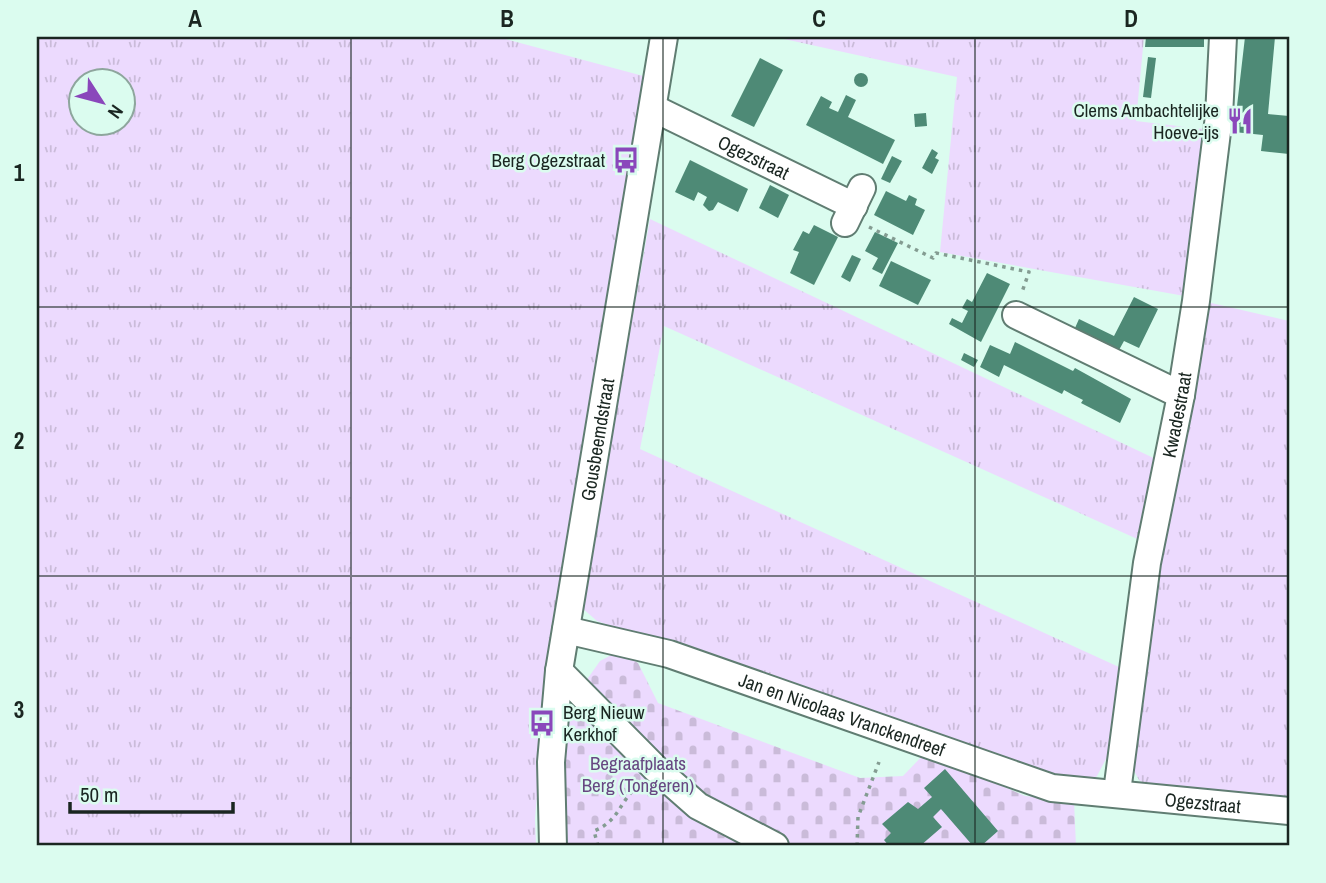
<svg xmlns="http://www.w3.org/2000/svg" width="1326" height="883" viewBox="0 0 1326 883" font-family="'Archivo Narrow',sans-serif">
  <defs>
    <pattern id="grass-tufts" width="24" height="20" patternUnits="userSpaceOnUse" patternTransform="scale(1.75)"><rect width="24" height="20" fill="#ecdafe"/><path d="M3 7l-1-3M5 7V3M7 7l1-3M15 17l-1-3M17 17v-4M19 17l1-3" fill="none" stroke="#cabbd9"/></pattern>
    <pattern id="cemetery-stones" width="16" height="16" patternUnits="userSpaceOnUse" patternTransform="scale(1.75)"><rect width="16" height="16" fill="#ecdafe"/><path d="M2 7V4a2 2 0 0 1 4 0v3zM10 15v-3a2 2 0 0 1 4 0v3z" fill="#cabbd9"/></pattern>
  </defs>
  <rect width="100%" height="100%" fill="#dbfcef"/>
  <g fill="url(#grass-tufts)" fill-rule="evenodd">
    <path d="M 37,37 L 498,37 L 647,77 L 551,630 L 535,819 L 536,846 L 37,846 ZM 80,80 L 122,80 L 122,122 L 80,122 Z"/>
    <polygon points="775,37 1144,37 1136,121 1211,130 1190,297 940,252 957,77"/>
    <polygon points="650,219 1162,462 1144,542 664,326 640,449 1119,667 1115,727 1107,757 1097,776 1090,781 1060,780 989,758 597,621 581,607"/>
    <polygon points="1207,302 1289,321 1289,804 1148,786 1139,780 1132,767 1152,586"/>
  </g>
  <polygon fill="url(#cemetery-stones)" points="619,651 638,663 658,703 860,778 903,776 926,752 1025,796 1074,801 1076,846 563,846 561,804 566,761 564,712 600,661"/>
  <g fill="#4e8a76">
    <polygon points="1146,37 1204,37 1204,47 1145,47"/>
    <polygon points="1245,37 1275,37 1268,114 1289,116 1289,154 1261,151 1263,135 1234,132"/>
    <polygon points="1148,57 1156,58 1151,98 1143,97"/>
    <polygon points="760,58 783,70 754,127 731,116"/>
    <circle cx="861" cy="80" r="7"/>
    <polygon points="846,95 856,100 848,117 895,140 883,164 806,125 821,96 832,102 829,108 838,112"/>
    <polygon points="926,113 927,126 915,127 914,114"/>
    <polygon points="932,149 938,153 935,158 939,160 932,174 922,168"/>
    <polygon points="892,156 902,161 890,183 881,179"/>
    <polygon points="690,160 748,189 738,212 718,202 713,210 709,211 703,205 707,197 698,192 694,201 675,192"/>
    <polygon points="770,185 789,195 778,218 759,208"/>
    <polygon points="886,191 906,201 909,195 917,199 915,205 925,210 913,235 874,215"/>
    <polygon points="814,225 838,237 814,285 790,273 799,252 793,250 803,231 809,234"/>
    <polygon points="875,232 898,243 882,274 872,269 878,258 865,251"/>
    <polygon points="852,255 861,259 850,282 841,277"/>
    <polygon points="891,261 931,280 918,305 879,286"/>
    <polygon points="987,273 1010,284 981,342 949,324 952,318 962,323 968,311 962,308 967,299 972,302"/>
    <polygon points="1134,297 1158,309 1139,348 1124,341 1119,350 1075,328 1079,319 1114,336"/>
    <polygon points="1015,342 1073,371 1075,368 1131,399 1120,423 1081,403 1083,400 1073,395 1064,390 1062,394 1004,365 999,377 980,367 990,345 1010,354"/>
    <polygon points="964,353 978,360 974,367 961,360"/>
    <polygon points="945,769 998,831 981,846 973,846 941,809 933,817 942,827 920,846 889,846 884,840 891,833 882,824 908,802 918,809 932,797 924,788"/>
  </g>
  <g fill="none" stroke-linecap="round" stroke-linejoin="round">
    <g stroke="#607d72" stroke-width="30">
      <g id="minor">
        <path id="s1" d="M 653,108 L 854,206"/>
        <polyline points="845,223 862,188"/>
        <polyline points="1016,315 1181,395"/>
        <path id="s2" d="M 566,630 L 669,654 L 1052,788 L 1289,811"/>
        <polyline points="559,671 656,769 698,806 775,846"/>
        <path id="s3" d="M 1117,792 L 1147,563 L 1181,395 L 1196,301 L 1219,116 L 1223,37"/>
        <path id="s4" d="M 553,846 L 551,762 L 559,671 L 664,37"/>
      </g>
    </g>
    <g stroke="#849c92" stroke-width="3.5" stroke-dasharray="3.5 5" stroke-linecap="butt">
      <polyline points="869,227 933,258 936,253 1029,272 1022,292"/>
      <path d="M 598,846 L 594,831 C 619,821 618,804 638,785"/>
      <polyline points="857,846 858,817 879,762"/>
    </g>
    <use href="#minor" stroke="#fff" stroke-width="26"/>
  </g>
  <path fill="none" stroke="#1a2621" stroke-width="2" stroke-opacity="0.55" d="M 351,37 L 351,846M 663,37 L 663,846M 975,37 L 975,846M 37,307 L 1289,307M 37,576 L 1289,576"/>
  <defs>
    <g id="restaurant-bare" transform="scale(2.1)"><path d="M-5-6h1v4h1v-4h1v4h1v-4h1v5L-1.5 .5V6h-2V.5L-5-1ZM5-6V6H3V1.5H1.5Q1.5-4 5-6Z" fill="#8a47bb" stroke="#dbfcef" stroke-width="2.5" paint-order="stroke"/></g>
    <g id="bus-bare" transform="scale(2.1)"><path d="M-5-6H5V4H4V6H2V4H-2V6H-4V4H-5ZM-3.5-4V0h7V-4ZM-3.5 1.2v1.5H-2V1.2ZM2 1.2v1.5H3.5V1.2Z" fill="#8a47bb" stroke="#dbfcef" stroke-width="2.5" paint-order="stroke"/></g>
  </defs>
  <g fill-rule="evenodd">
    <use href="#restaurant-bare" x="1240" y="121"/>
    <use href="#bus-bare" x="626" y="160"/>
    <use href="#bus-bare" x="542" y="723"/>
  </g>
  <g text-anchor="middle" stroke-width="5" stroke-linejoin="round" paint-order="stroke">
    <g font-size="19" fill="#1a2621" stroke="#dbfcef" text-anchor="end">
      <text x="1219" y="117">Clems Ambachtelijke<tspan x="1219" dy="22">Hoeve-ijs</tspan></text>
      <text x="605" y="167">Berg Ogezstraat</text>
      <text x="563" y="719" text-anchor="start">Berg Nieuw<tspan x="563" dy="22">Kerkhof</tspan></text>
    </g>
    <g font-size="19" fill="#1a2621" stroke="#dbfcef">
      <text dy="7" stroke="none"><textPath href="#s1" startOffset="112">Ogezstraat</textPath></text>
      <text dy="7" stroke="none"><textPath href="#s3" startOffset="382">Kwadestraat</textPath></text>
      <text dy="7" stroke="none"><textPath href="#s4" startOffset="410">Gousbeemdstraat</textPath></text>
      <text dy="7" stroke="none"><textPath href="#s2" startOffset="289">Jan en Nicolaas Vranckendreef</textPath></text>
      <text dy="7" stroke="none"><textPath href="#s2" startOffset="663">Ogezstraat</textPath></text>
    </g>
    <g font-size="19" fill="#674782" stroke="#dbfcef">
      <text x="638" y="770">Begraafplaats<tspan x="638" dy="22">Berg (Tongeren)</tspan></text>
    </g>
  </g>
  <rect width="1326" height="883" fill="none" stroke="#dbfcef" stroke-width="77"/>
  <g transform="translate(102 102) rotate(126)"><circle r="33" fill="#dbfcef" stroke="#8ea69d" stroke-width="2"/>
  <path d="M0-5L12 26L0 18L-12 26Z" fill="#8a47bb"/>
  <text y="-10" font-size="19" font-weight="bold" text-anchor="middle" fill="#1a2621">N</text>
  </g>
  <path d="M70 802v10h163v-10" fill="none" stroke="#1a2621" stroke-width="3.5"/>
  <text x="80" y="802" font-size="21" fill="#1a2621" stroke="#dbfcef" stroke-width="5" paint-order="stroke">50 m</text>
  <rect x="38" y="38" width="1250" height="806" fill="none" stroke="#1a2621" stroke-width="2.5"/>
  <g font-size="23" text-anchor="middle" font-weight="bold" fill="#1a2621">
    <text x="195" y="27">A</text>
    <text x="507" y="27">B</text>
    <text x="819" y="27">C</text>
    <text x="1131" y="27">D</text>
    <text x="19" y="181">1</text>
    <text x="19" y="449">2</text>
    <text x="19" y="718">3</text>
  </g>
</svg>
